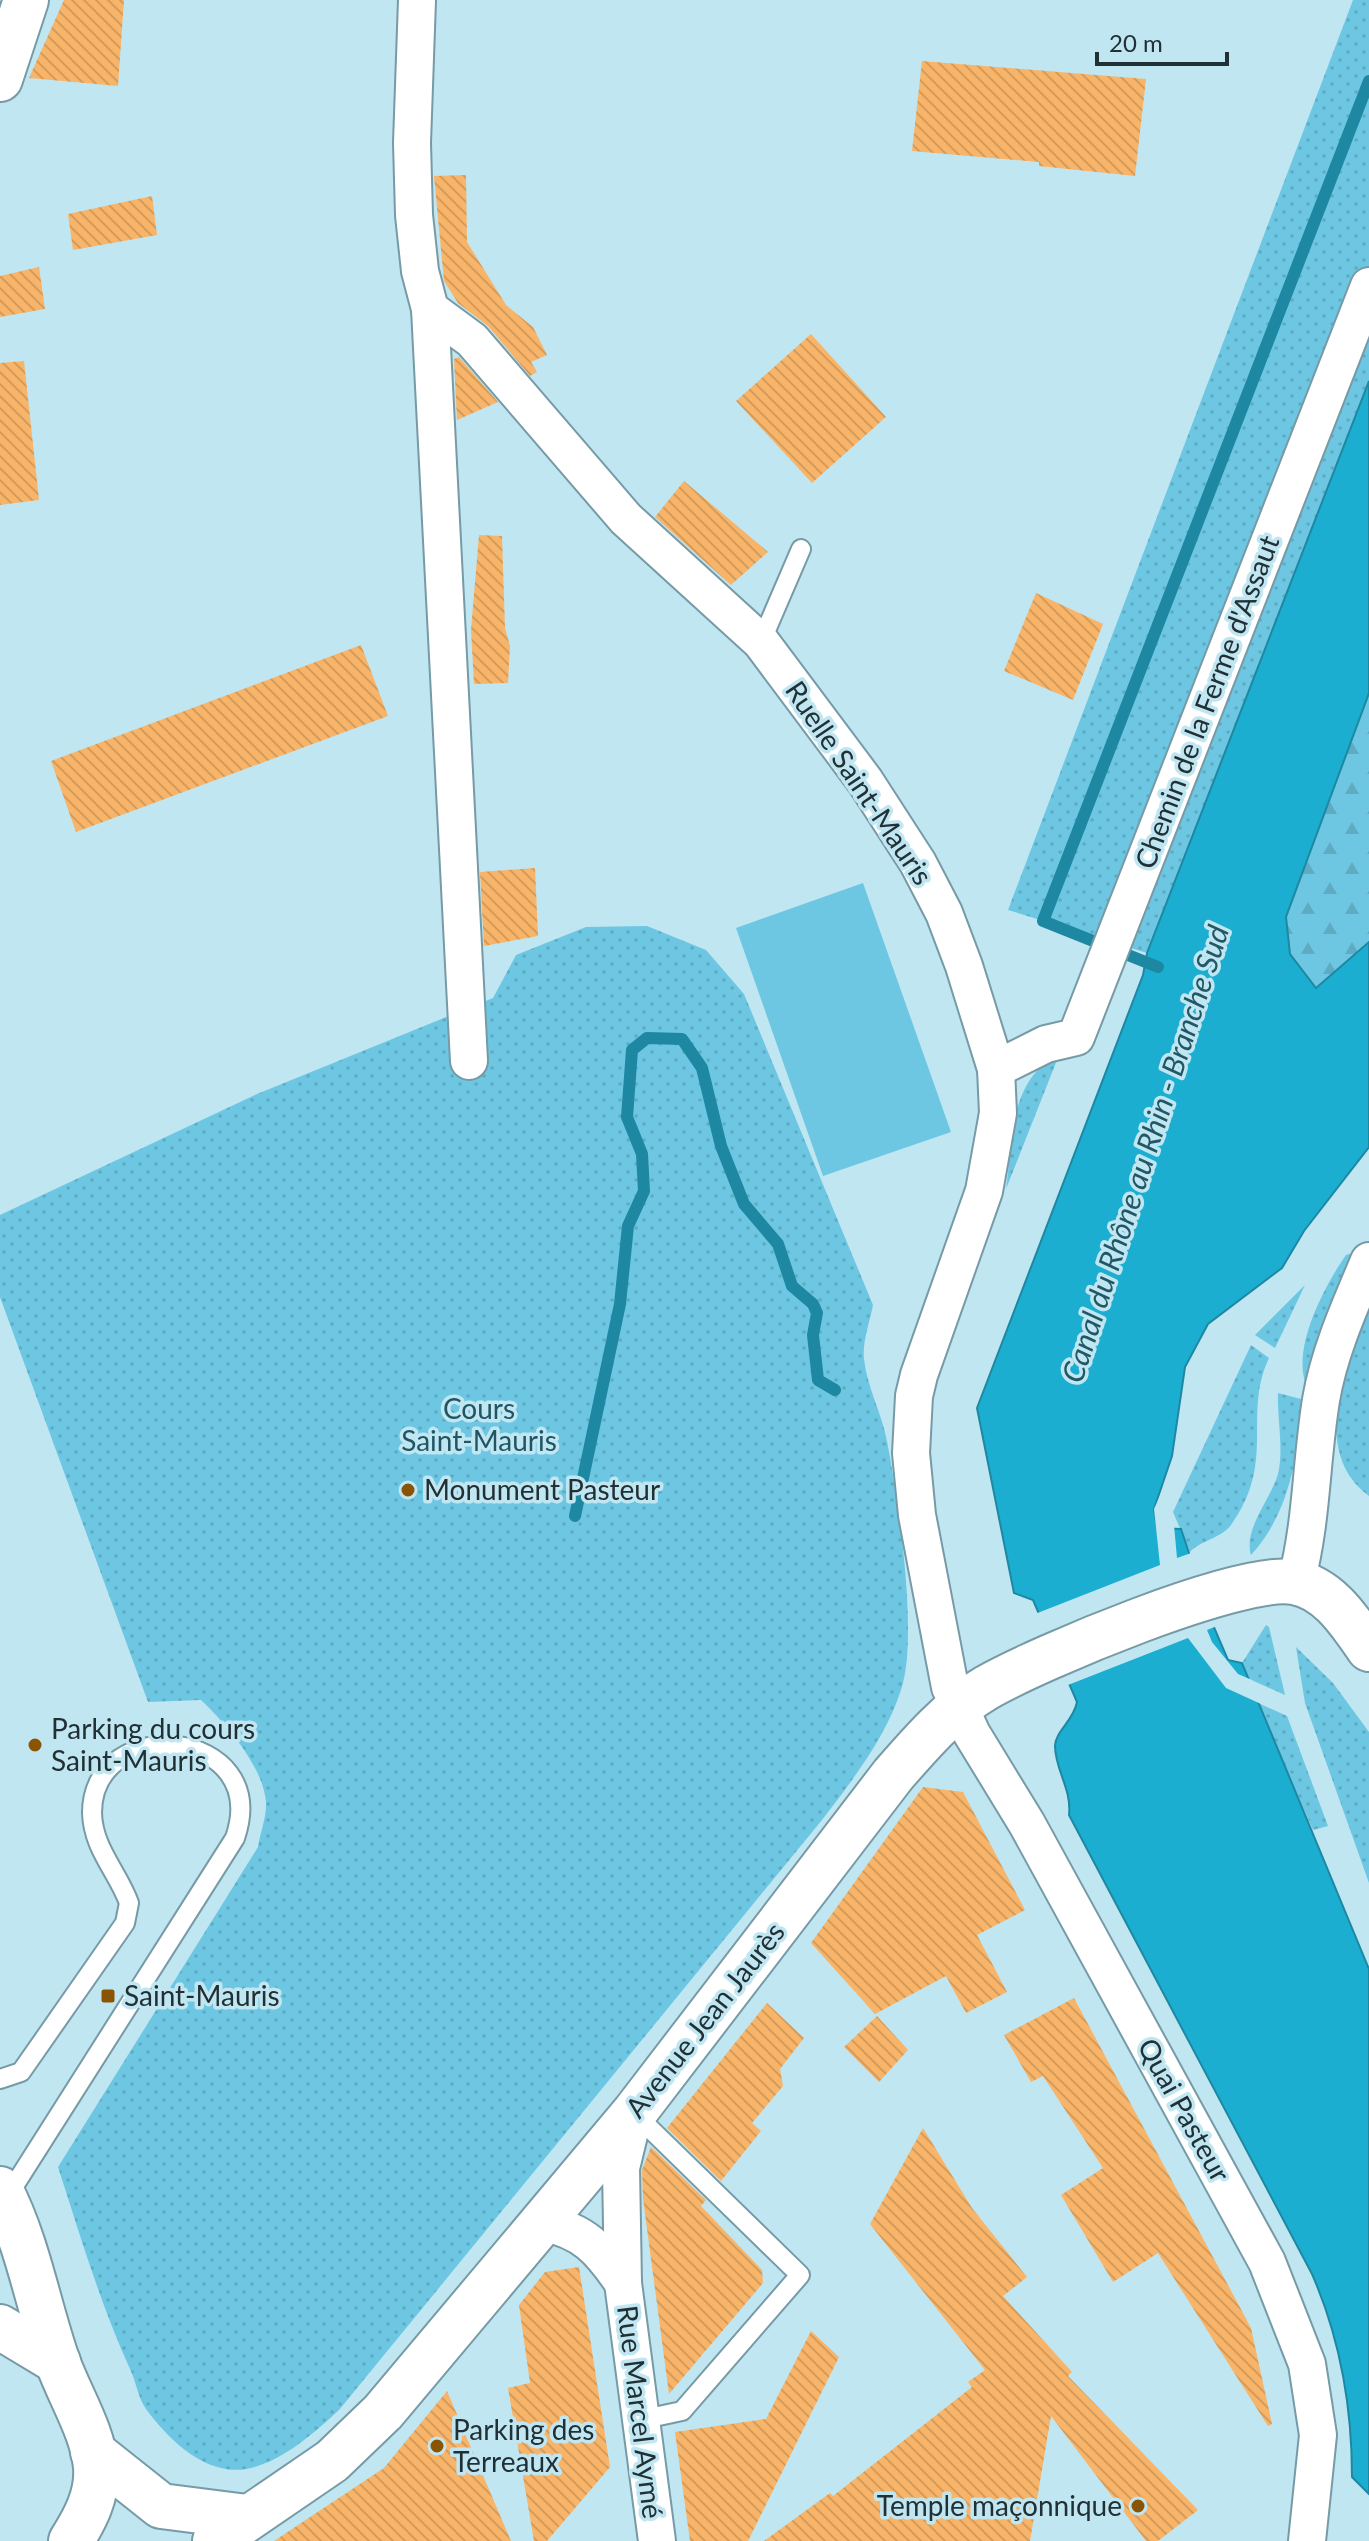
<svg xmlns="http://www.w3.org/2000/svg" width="1369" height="2541" viewBox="0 0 1369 2541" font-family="Lato,sans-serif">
  <defs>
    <pattern id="green-dots" width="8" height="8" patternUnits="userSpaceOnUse" patternTransform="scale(2)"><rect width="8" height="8" fill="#6dc7e2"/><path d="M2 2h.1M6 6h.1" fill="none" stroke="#5eabc2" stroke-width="1.8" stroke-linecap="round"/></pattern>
    <pattern id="forest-firs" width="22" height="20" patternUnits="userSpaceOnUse" patternTransform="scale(2)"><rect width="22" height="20" fill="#6dc7e2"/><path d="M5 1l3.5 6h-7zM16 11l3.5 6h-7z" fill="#5eabc2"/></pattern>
    <pattern id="building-back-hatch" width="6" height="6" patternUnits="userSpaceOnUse" patternTransform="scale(2)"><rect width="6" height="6" fill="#f8b569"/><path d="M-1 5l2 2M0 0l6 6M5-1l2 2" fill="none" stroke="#d49c5c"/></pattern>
  </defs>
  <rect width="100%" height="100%" fill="#c0e6f2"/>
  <g fill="url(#green-dots)">
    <polygon points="1353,0 1369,0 1369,381 1147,953 1008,910"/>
    <path d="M 647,926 L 706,950 L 744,994 L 873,1305 C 870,1321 862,1343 864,1359 C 867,1387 882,1414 887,1441 C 898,1499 919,1637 901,1690 C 886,1737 852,1781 822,1820 L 339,2410 C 314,2433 281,2463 246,2469 C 205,2476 168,2439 146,2409 C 138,2398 136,2381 130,2369 C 100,2303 80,2235 58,2167 L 258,1847 C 260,1833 267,1816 266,1802 C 263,1766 226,1724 201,1700 L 148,1702 L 0,1297 L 0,1215 L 257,1094 L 493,998 L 516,955 L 586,927 Z"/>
    <path d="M 1059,1055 L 1006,1189 C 1013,1141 1009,1078 1059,1055 Z"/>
    <path d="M 1355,1252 L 1336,1292 L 1307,1387 C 1290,1350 1325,1285 1346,1255 Z"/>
    <polygon points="1305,1285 1275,1348 1255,1335"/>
    <path d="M 1369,1302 L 1369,1496 C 1307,1450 1349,1359 1369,1302 Z"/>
    <path d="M 1251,1345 L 1269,1358 C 1242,1415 1277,1461 1231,1525 C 1220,1539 1201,1540 1190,1552 L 1173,1512 Z"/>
    <path d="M 1278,1393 L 1305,1400 C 1296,1457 1291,1511 1251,1555 C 1243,1529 1271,1499 1278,1474 C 1284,1450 1277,1418 1278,1393 Z"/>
    <polygon points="1266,1625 1269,1627 1285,1695 1247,1678 1242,1663"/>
    <polygon points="1296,1647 1333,1683 1369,1732 1369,1883 1305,1703"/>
    <polygon points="1256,1702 1287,1716 1328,1826 1313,1830"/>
  </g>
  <polygon fill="url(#forest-firs)" points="1369,693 1369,942 1316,988 1289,954 1286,917"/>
  <polygon fill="#6dc7e2" points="863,883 951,1132 823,1176 736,928"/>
  <path fill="#1caed1" stroke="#1e88a2" stroke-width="2" d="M 1369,381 L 1369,693 L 1286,917 L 1290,954 L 1316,988 L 1369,942 L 1369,1147 L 1304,1231 L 1282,1268 L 1208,1324 L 1185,1367 L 1172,1456 L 1154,1509 L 1157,1528 L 1181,1529 L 1213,1625 L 1228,1660 L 1242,1663 L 1369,1969 L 1369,2494 L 1352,2477 C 1352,2407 1340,2338 1312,2274 L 1069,1815 C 1072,1789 1055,1770 1055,1746 C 1055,1732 1074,1720 1077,1702 L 1033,1600 L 1014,1593 L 977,1408 L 1143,975 L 1147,953 Z"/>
  <polygon fill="#c0e6f2" points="1175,1462 1158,1509 1160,1524 1174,1525 1177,1558 1194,1552 1217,1626 1207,1630 1212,1642 1238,1674 1252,1680 1261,1704 1226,1688 1188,1638 1068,1685 1035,1614 1160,1565 1154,1509"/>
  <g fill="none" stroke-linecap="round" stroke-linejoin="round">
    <g stroke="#1e88a2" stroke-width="12">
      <polyline points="1158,967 1043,921 1369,81"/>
      <polyline points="575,1516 620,1304 628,1226 644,1191 642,1154 627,1117 632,1050 647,1038 682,1039 702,1068 721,1146 744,1204 778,1244 792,1286 813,1304 817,1313 813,1335 818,1380 835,1390"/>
    </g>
  </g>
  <g fill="url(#building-back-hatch)">
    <polygon points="64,0 124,0 118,86 29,78"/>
    <polygon points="922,61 1146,79 1135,176 1039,166 1039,162 912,151"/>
    <polygon points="466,175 467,242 506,305 533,327 547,355 531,362 537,372 530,376 488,326 458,303 444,281 434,176"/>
    <polygon points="152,196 157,235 73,250 68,214"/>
    <polygon points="39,267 45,309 0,317 0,276"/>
    <polygon points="811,334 886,417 812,483 736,401"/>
    <polygon points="459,357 498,402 457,420 454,359"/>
    <polygon points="24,361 39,500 0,505 0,363"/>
    <polygon points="684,481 768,552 731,585 655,517"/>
    <polygon points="479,535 502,536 505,628 510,646 508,683 474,684 471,630"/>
    <polygon points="1036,593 1103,624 1073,700 1004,671"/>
    <polygon points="361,645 388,716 76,832 51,761"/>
    <polygon points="535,868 538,936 484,946 480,872"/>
    <polygon points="923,1787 963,1792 1025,1910 977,1935 1007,1992 966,2013 946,1976 875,2014 811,1943"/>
    <polygon points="1074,1998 1251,2328 1272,2424 1268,2426 1158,2253 1113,2282 1061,2195 1103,2168 1043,2076 1031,2082 1004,2035"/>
    <polygon points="767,2003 804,2038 780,2069 783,2086 752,2123 761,2131 721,2181 667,2128"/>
    <polygon points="877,2016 908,2050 879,2082 844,2047"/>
    <polygon points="923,2128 972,2208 1027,2277 1003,2296 1072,2372 1068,2376 1198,2510 1158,2541 1146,2541 1051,2416 1030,2541 764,2541 830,2493 833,2496 972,2387 968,2382 985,2370 870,2224"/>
    <polygon points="651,2147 706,2200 701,2206 762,2270 763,2283 669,2394 643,2199 642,2170"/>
    <polygon points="579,2267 610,2467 547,2541 534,2541 508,2388 530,2383 519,2305 545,2272"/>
    <polygon points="811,2331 839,2357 748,2541 690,2541 675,2432 766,2419"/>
    <polygon points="447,2391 511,2541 274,2541 384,2468"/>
  </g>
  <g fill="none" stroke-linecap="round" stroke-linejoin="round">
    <g stroke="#769aa6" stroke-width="22">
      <g id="service">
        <polyline points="761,642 801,549"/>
        <path d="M 0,2079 L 21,2072 L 125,1923 L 129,1903 C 118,1872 93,1849 92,1813 C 92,1712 273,1727 235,1838 L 7,2197"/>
        <polyline points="634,2113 800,2275 682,2411 640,2420"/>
      </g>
    </g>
    <g stroke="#769aa6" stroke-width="40">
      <g id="minor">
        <polyline points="417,0 412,143 414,215 420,271 430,309 472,340 626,519 761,642 865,781 918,863 944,913 964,966 996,1069 998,1113 984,1191 919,1375 914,1396 911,1453 917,1515 950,1687 972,1734 1027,1824 1267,2262 1307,2364 1318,2435 1307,2541"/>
        <polyline points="430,309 469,1061"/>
        <polyline points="996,1069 1046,1044 1076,1037 1369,286"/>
        <path d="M 1296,1582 C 1312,1523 1311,1461 1321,1400 C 1329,1352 1350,1306 1369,1261"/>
        <polyline points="634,2114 621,2168 623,2283 657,2541"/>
        <path d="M 544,2223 C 584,2231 600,2249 623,2283"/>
      </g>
    </g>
    <g stroke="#769aa6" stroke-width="48">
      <polyline id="tertiary" points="0,79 26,0"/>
    </g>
    <g stroke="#769aa6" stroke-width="48">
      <g id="secondary">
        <path d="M 0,2189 C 28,2243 38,2306 58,2363 C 70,2396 93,2432 96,2467 C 98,2495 85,2519 71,2541"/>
        <polyline points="0,2327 58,2362"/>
        <polyline points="93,2452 161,2506 247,2517"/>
        <path d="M 215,2541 L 332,2461 L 383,2412 L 634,2113 L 893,1775 C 920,1744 950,1709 986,1688 C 1038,1658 1240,1573 1294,1582 C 1329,1588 1350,1622 1369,1649"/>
      </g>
    </g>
    <use href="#service" stroke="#fff" stroke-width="18"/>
    <use href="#minor" stroke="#fff" stroke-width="36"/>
    <use href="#tertiary" stroke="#fff" stroke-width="44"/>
    <use href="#secondary" stroke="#fff" stroke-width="44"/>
  </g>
  <g fill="#8a5503" stroke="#c0e6f2" stroke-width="3">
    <circle cx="408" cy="1490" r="8"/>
    <circle cx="35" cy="1745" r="8"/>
    <rect x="100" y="1988" width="16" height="16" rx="4"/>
    <circle cx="437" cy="2446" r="8"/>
    <circle cx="1138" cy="2506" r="8"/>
  </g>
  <g text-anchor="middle" stroke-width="7" stroke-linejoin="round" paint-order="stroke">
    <g font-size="28" fill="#213035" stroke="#c0e6f2">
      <text transform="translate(1207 702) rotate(-69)" y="10">Chemin de la Ferme d'Assaut</text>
      <text transform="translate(859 783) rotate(56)" y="10">Ruelle Saint-Mauris</text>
      <text transform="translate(705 2020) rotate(-52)" y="10">Avenue Jean Jaurès</text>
      <text transform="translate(1184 2110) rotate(61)" y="10">Quai Pasteur</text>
      <text transform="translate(640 2412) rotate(83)" y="10">Rue Marcel Aymé</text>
    </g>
    <g font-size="28" fill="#205564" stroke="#c0e6f2">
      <text x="479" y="1419">Cours<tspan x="479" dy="32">Saint-Mauris</tspan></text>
    </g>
    <g font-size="28" fill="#213035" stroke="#c0e6f2" text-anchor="start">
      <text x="424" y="1500">Monument Pasteur</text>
      <text x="51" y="1739">Parking du cours<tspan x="51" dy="32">Saint-Mauris</tspan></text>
      <text x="124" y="2006">Saint-Mauris</text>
      <text x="453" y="2440">Parking des<tspan x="453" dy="32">Terreaux</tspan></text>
      <text x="1122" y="2516" text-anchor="end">Temple maçonnique</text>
    </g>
    <g font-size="30" font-style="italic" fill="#225766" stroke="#c0e6f2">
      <text transform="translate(1146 1154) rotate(-72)" y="10">Canal du Rhône au Rhin - Branche Sud</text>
    </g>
  </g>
  <path d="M1097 52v12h130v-12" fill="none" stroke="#213035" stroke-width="4"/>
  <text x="1109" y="52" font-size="24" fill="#213035" stroke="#c0e6f2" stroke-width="6" paint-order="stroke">20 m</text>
</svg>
